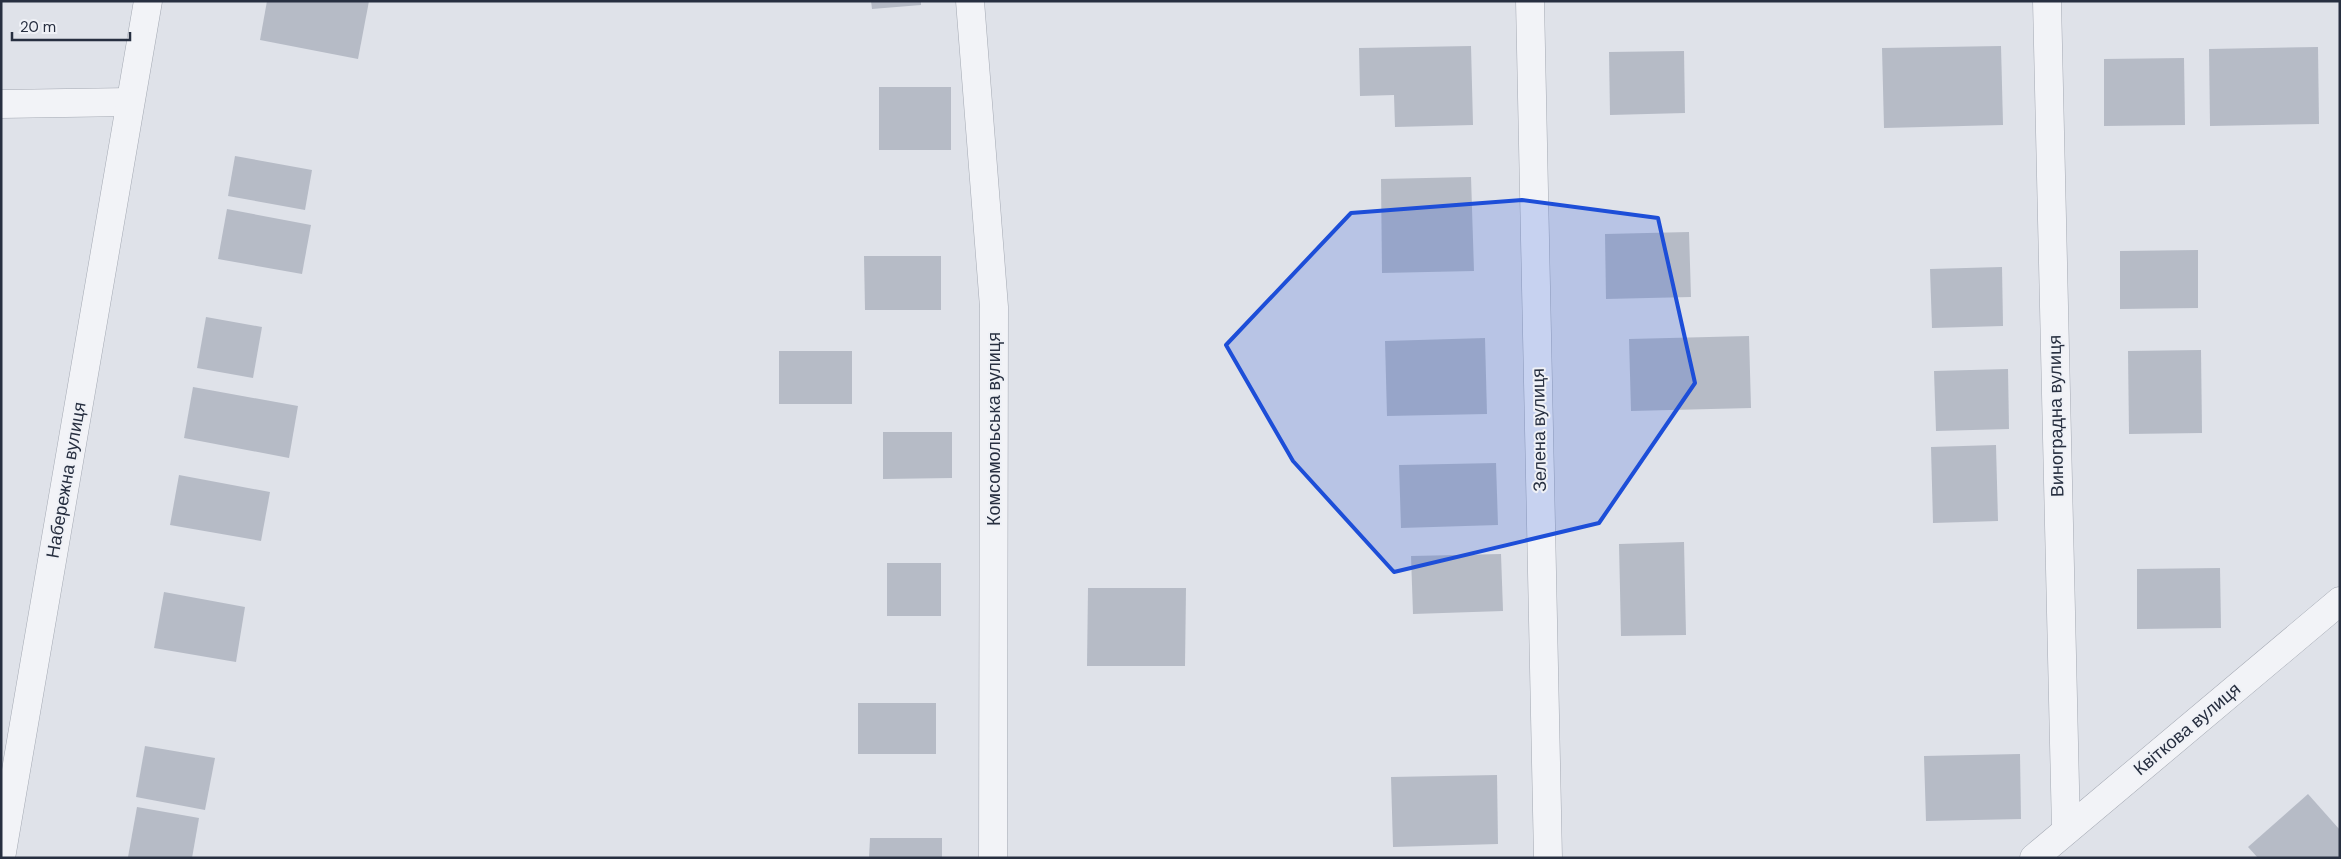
<svg xmlns="http://www.w3.org/2000/svg" width="2341" height="859" viewBox="0 0 2341 859" font-family="'DM Sans',sans-serif">
  <rect width="100%" height="100%" fill="#dfe2e9"/>
  <g fill="#b6bbc6">
    <polygon points="267,1 369,1 358,59 260,40"/>
    <polygon points="871,1 921,1 921,5 872,9"/>
    <polygon points="1471,46 1473,125 1395,127 1394,95 1360,96 1359,48"/>
    <polygon points="2001,46 2003,125 1884,128 1882,48"/>
    <polygon points="2318,47 2319,124 2210,126 2209,49"/>
    <polygon points="1684,51 1685,113 1610,115 1609,52"/>
    <polygon points="2184,58 2185,125 2104,126 2104,59"/>
    <rect x="879" y="87" width="72" height="63"/>
    <polygon points="235,156 312,170 305,210 228,196"/>
    <polygon points="1471,177 1474,271 1382,273 1381,179"/>
    <polygon points="227,209 311,225 302,274 218,259"/>
    <polygon points="1689,232 1691,297 1606,299 1605,234"/>
    <polygon points="2198,250 2198,308 2120,309 2120,251"/>
    <polygon points="864,256 941,256 941,310 865,310"/>
    <polygon points="2002,267 2003,326 1932,328 1930,269"/>
    <polygon points="206,317 262,327 253,378 197,368"/>
    <polygon points="1749,336 1751,408 1631,411 1629,339"/>
    <polygon points="1485,338 1487,414 1387,416 1385,341"/>
    <polygon points="2201,350 2202,433 2129,434 2128,351"/>
    <rect x="779" y="351" width="73" height="53"/>
    <polygon points="2008,369 2009,429 1936,431 1934,371"/>
    <polygon points="193,387 298,406 289,458 184,438"/>
    <polygon points="883,432 952,432 952,478 883,479"/>
    <polygon points="1996,445 1998,521 1933,523 1931,447"/>
    <polygon points="1496,463 1498,525 1401,528 1399,465"/>
    <polygon points="179,475 270,492 261,541 170,525"/>
    <polygon points="1684,542 1686,635 1621,636 1619,544"/>
    <polygon points="1501,554 1503,611 1413,614 1411,556"/>
    <rect x="887" y="563" width="54" height="53"/>
    <polygon points="2220,568 2221,628 2137,629 2137,569"/>
    <polygon points="1088,588 1186,588 1185,666 1087,666"/>
    <polygon points="164,592 245,607 236,662 154,648"/>
    <rect x="858" y="703" width="78" height="51"/>
    <polygon points="145,746 215,758 205,810 136,797"/>
    <polygon points="2020,754 2021,819 1926,821 1924,756"/>
    <polygon points="1497,775 1498,844 1393,847 1391,777"/>
    <polygon points="2308,794 2340,830 2340,858 2258,858 2248,847"/>
    <polygon points="137,807 199,818 192,858 128,857"/>
    <polygon points="870,838 942,838 942,858 869,858"/>
  </g>
  <g fill="none" stroke-linecap="round" stroke-linejoin="round">
    <g stroke="#a4a9b3" stroke-width="29">
      <g id="street">
        <polyline points="970,1 994,307 993,858"/>
        <polyline points="1530,1 1548,858"/>
        <polyline points="2047,1 2066,830"/>
        <polyline points="1,104 130,102"/>
        <polyline points="1,858 148,1"/>
        <polyline points="2034,858 2340,601"/>
      </g>
    </g>
    <use href="#street" stroke="#f2f3f7" stroke-width="28"/>
  </g>
  <path fill="#1d4ed8" fill-opacity="0.2" stroke="#1d4ed8" stroke-width="4" stroke-linejoin="round" d="M 1522,200 L 1658,218 L 1695,383 L 1599,523 L 1394,572 L 1293,461 L 1226,345 L 1351,213 Z"/>
  <g text-anchor="middle" stroke-width="4" stroke-linejoin="round" paint-order="stroke">
    <g font-size="18" fill="#272f40" stroke="#eff1f6">
      <text transform="translate(2056 416) rotate(-91)" y="6">Виноградна вулиця</text>
      <text transform="translate(994 429) rotate(-90)" y="6">Комсомольська вулиця</text>
      <text transform="translate(1539 430) rotate(-91)" y="6">Зелена вулиця</text>
      <text transform="translate(66 480) rotate(-80)" y="6">Набережна вулиця</text>
      <text transform="translate(2187 729) rotate(-40)" y="6">Квіткова вулиця</text>
    </g>
  </g>
  <rect width="2341" height="859" fill="none" stroke="#272f40" stroke-width="5"/>
  <path d="M12 32v8h118v-8" fill="none" stroke="#272f40" stroke-width="2.5"/>
  <text x="20" y="32" font-size="15" fill="#272f40" stroke="#eff1f6" stroke-width="4" paint-order="stroke">20 m</text>
</svg>
